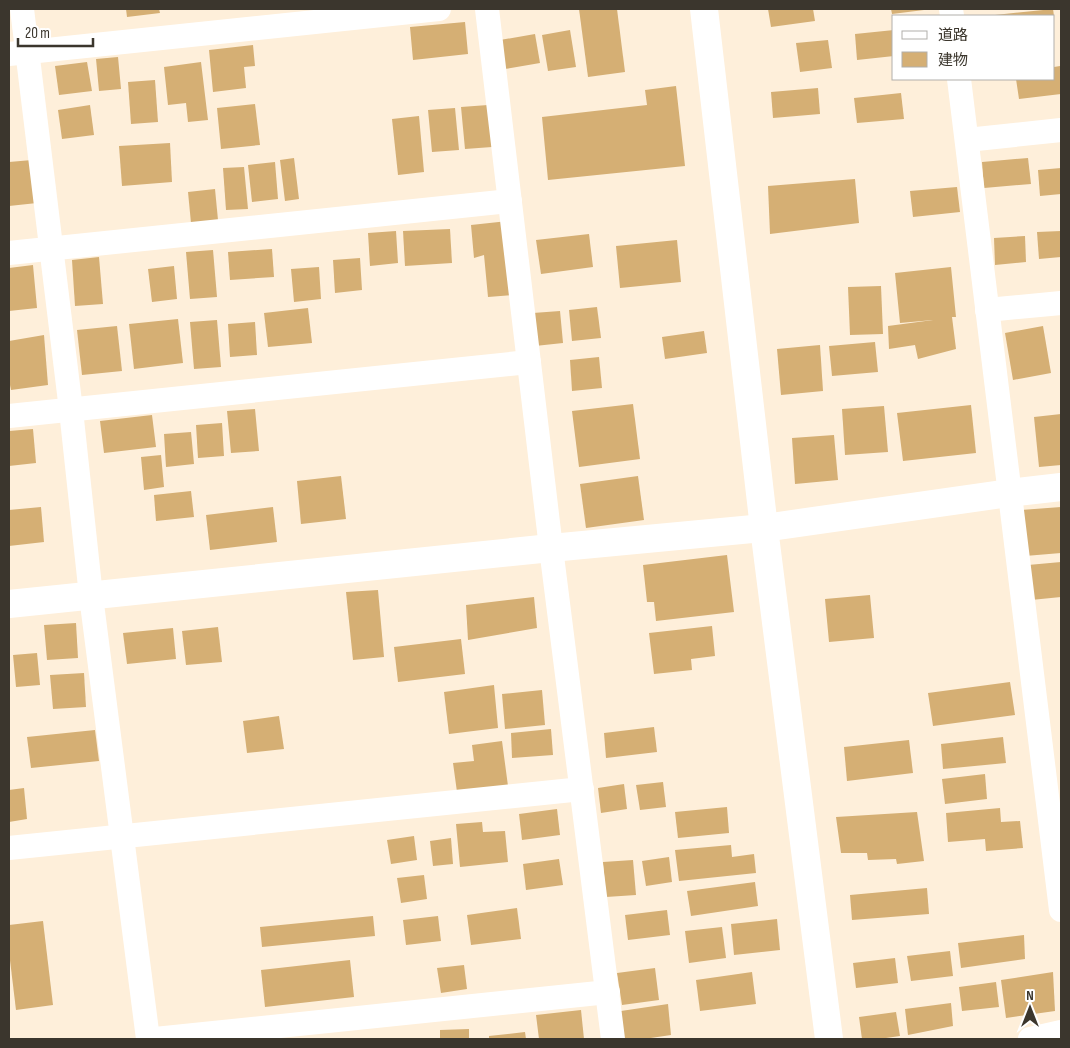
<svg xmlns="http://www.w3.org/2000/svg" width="1070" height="1048" viewBox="0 0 1070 1048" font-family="'Sofia Sans Condensed','Noto Sans JP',sans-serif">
  <rect width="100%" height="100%" fill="#feefda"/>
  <g fill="#d5af74">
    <polygon points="126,9 159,9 160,13 127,17"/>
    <polygon points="579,9 617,9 625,72 588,77"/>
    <polygon points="768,9 813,9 815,21 771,27"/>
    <polygon points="891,9 924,9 924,10 892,14"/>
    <polygon points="1053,9 1054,16 995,16 995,15"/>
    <polygon points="465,22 468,54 413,60 410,27"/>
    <polygon points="570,30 576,67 548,71 542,35"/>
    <polygon points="894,30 894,56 857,60 855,34"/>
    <polygon points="535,34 540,63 505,69 500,40"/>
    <polygon points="828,40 832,68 800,72 796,43"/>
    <polygon points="253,45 255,66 244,67 246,88 213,92 209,50"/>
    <polygon points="118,57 121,89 99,91 96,59"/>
    <polygon points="87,62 92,91 59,95 55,66"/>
    <polygon points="201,62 208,120 188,122 186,103 168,105 164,67"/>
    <polygon points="1060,66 1061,78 1061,94 1019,99 1016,79 1054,79 1054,67"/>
    <polygon points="155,80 158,122 131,124 128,82"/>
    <polygon points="676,86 685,166 548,180 542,117 647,105 645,90"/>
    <polygon points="818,88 820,114 773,118 771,92"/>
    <polygon points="901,93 904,119 857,123 854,98"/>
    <polygon points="255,104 260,145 221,149 217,108"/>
    <polygon points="90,105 94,135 62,139 58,110"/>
    <polygon points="488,105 492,147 465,149 461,107"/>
    <polygon points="455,108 459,150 432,152 428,110"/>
    <polygon points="419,116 424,172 398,175 392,119"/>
    <polygon points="170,143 172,182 122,186 119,146"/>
    <polygon points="294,158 299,199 285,201 280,160"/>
    <polygon points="1028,158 1031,184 984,188 982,162"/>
    <polygon points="32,160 37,203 9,206 9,162"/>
    <polygon points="275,162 278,199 252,202 248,165"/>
    <polygon points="244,167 248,209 226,210 223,168"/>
    <polygon points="1061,168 1061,194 1040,196 1038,170"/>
    <polygon points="855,179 859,223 770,234 768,186"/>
    <polygon points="957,187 960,212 913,217 910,191"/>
    <polygon points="215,189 218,220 191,223 188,192"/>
    <polygon points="508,221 514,295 488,297 484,255 474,258 471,225"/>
    <polygon points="450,229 452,263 405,266 403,231"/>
    <polygon points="396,231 398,263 370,266 368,233"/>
    <polygon points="1061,231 1061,257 1039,259 1037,232"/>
    <polygon points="589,234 593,267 541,274 536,240"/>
    <polygon points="1025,236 1026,262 995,265 994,238"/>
    <polygon points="677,240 681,282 620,288 616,246"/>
    <polygon points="272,249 274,277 230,280 228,252"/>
    <polygon points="213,250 217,297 190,299 186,252"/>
    <polygon points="99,257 103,304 75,306 72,260"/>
    <polygon points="360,258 362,290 335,293 333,260"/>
    <polygon points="33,265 37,308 9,311 9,268"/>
    <polygon points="174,266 177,299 152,302 148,269"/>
    <polygon points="319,267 321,299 294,302 291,269"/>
    <polygon points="951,267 956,317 952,317 956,349 918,359 915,345 889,349 888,326 933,320 900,323 895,273"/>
    <polygon points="881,286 883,334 850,335 848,287"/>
    <polygon points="597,307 601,338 572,341 569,310"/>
    <polygon points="308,308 312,343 268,347 264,313"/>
    <polygon points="560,311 563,343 535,346 533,313"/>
    <polygon points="178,319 183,363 134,369 129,324"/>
    <polygon points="217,320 221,367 194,369 190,322"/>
    <polygon points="255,322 257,355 230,357 228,324"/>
    <polygon points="117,326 122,371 82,375 77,330"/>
    <polygon points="1043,326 1051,373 1013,380 1005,333"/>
    <polygon points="704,331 707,353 665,359 662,337"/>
    <polygon points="44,335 48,385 11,390 9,380 9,341"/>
    <polygon points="875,342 878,372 832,376 829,346"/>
    <polygon points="820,345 823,391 781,395 777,349"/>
    <polygon points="599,357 602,388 572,391 570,360"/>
    <polygon points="633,404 640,459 579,467 572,411"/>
    <polygon points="971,405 976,453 903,461 897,413"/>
    <polygon points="884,406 888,452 845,455 842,409"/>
    <polygon points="255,409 259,451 231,453 227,411"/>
    <polygon points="1061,414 1061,465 1039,467 1034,417"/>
    <polygon points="152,415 156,447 104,453 100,421"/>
    <polygon points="222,423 224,456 198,458 196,425"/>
    <polygon points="33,429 36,463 9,466 9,431"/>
    <polygon points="191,432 194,464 166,467 164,434"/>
    <polygon points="834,435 838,480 795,484 792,438"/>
    <polygon points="161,455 164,487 144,490 141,457"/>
    <polygon points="341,476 346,519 301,524 297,481"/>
    <polygon points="638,476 644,520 586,528 580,484"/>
    <polygon points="191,491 194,517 156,521 154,495"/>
    <polygon points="41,507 44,542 9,546 9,510"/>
    <polygon points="273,507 277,542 210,550 206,515"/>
    <polygon points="1061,507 1061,553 1025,556 1021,510"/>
    <polygon points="727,555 734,612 656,621 654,602 647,602 643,565"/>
    <polygon points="1061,562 1061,597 1031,600 1028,565"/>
    <polygon points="378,590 384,657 353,660 346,592"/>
    <polygon points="870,595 874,638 829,642 825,599"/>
    <polygon points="534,597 537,628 468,640 466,605"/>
    <polygon points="76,623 78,658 47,660 44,625"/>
    <polygon points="712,626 715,656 691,659 692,670 654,674 649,633"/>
    <polygon points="218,627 222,662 186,665 182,631"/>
    <polygon points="173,628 176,659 127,664 123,633"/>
    <polygon points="461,639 465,674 398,682 394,647"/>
    <polygon points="37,653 40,685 16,687 13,655"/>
    <polygon points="84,673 86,707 53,709 50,675"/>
    <polygon points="1010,682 1015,715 933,726 928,693"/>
    <polygon points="494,685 498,728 449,734 444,692"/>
    <polygon points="542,690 545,725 505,729 502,694"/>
    <polygon points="279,716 284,749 247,753 243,721"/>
    <polygon points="654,727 657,752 606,758 604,733"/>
    <polygon points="551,729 553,755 512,758 511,733"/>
    <polygon points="95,730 99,761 31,768 27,737"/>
    <polygon points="1003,737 1006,763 943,769 941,744"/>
    <polygon points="909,740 913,773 847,781 844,747"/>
    <polygon points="502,741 508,786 457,792 453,763 474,761 472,745"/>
    <polygon points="985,774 987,799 945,804 942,779"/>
    <polygon points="663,782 666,807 640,810 636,785"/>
    <polygon points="624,784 627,809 601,813 598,788"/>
    <polygon points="24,788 27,819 9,822 9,790"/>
    <polygon points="727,807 729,833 678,838 675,812"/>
    <polygon points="1000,808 1001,822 1020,821 1023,848 986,851 985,839 948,842 946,813"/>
    <polygon points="557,809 560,835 522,840 519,814"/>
    <polygon points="917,812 924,861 897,864 896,859 868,860 867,853 841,853 836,817"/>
    <polygon points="482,822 483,832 505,831 508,862 460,867 456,824"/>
    <polygon points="414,836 417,860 391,864 387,840"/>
    <polygon points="451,838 453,864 433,866 430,841"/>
    <polygon points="731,845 732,857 754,854 756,873 679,881 675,850"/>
    <polygon points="669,857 672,882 646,886 642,861"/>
    <polygon points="559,859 563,885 526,890 523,864"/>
    <polygon points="633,860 636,895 606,897 603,862"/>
    <polygon points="424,875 427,899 401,903 397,878"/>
    <polygon points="755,882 758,906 691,916 687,891"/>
    <polygon points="927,888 929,914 852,920 850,895"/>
    <polygon points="517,908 521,939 471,945 467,915"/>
    <polygon points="667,910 670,935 628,940 625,915"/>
    <polygon points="373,916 375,936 262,947 260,927"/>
    <polygon points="438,916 441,941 406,945 403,920"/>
    <polygon points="777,919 780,950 734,955 731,924"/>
    <polygon points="43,921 53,1005 16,1010 9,952 9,925"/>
    <polygon points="722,927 726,958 689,963 685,931"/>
    <polygon points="1024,935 1025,959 961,968 958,943"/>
    <polygon points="950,951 953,976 911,981 907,956"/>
    <polygon points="895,958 898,983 856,988 853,963"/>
    <polygon points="350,960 354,997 265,1007 261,970"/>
    <polygon points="464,965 467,989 441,993 437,968"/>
    <polygon points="655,968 659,1000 622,1005 617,973"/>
    <polygon points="752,972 756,1004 700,1011 696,980"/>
    <polygon points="1053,972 1055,1011 1006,1018 1001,980"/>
    <polygon points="996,982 999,1007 962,1011 959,987"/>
    <polygon points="951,1003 953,1026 908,1035 905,1009"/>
    <polygon points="668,1004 671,1035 644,1039 624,1039 621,1011"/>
    <polygon points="581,1010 584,1039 539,1039 536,1015"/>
    <polygon points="896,1012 900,1036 879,1039 862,1039 859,1017"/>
    <polygon points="469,1029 469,1039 440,1039 440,1030"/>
    <polygon points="525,1032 526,1039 489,1039 489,1036"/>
  </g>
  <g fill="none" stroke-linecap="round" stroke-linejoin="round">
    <g stroke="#fff" stroke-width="24">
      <polyline points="22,9 71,410 91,596 148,1039"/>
      <polyline points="487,9 551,548 613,1039"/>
      <polyline points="951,9 952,16"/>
      <polyline points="9,54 439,9"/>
      <polyline points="959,79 1061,910"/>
      <polyline points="967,140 1061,130"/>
      <polyline points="9,253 510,201"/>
      <polyline points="987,310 1061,303"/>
      <polyline points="9,416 529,362"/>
      <polyline points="9,848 582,789"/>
      <polyline points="155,1039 608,992"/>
      <polyline points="1030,1039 1061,1032"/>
    </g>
    <g stroke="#fff" stroke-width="28">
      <polyline points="704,9 764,528 829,1039"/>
      <polyline points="9,604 551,548 764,528 1009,493 1061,487"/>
    </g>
  </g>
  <rect width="1070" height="1048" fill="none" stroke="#3b362d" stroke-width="20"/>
  <rect x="892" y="15" width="162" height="65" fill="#ffffff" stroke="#b1afab"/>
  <rect x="902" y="31" width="25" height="8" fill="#ffffff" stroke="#b1afab"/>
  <text x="938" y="40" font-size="15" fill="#3b362d">道路</text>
  <rect x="902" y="52" width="25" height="15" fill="#d5af74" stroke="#b1afab"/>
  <text x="938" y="65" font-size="15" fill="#3b362d">建物</text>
  <g transform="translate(1030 1008)" stroke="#ffffff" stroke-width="4" paint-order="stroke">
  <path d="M0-4L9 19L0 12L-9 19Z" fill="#3b362d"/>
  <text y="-8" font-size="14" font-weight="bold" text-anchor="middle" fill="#3b362d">N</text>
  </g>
  <path d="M18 38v8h75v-8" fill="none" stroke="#3b362d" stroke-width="2.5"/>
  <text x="25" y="38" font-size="15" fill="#3b362d" stroke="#ffffff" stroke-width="4" paint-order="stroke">20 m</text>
</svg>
